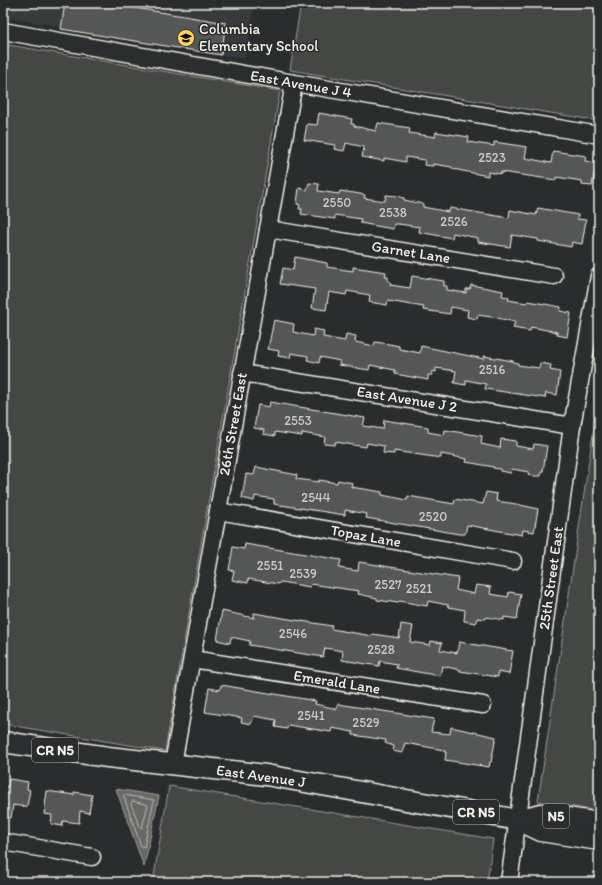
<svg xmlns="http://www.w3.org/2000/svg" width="602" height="885" viewBox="0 0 602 885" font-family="Itim,sans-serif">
  <rect width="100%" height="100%" fill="#2a2d2e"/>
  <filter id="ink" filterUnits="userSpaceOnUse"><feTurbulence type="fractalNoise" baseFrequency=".025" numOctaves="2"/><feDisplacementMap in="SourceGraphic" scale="8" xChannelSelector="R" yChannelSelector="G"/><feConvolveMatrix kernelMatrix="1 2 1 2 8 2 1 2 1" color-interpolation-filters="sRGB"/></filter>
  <g filter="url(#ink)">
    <polygon fill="#373a3a" points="3,3 255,3 245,59 3,17"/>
    <g fill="#444645" stroke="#9c9c96">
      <polygon points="301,3 599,3 599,121 290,70"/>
      <polygon points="3,44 280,91 165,751 3,724"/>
      <polygon points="599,394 599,811 538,801"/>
      <polygon points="169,786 493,839 487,882 153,882"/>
    </g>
    <polygon fill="#676866" stroke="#9f9f9a" points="116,789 159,796 144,867"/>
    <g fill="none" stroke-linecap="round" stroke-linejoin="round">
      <g stroke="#bcbab4" stroke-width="1">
        <polygon points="124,795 154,800 144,847 141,846 124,797"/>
        <polygon points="133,801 148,805 142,828 140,827 131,804"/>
      </g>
    </g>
    <g fill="#555756" stroke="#f4f1e8">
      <polygon points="65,3 105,3 226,23 221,55 61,29"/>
      <polygon points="319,113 352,119 351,124 354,124 354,126 376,131 378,123 410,128 409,133 435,137 436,132 469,137 468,142 494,146 494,142 527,147 525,158 551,163 553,151 586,156 585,161 596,163 592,186 582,185 582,181 556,177 556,180 501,172 501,174 488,172 488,176 453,169 452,167 433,164 433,166 424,165 425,160 406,157 406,162 384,158 384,161 362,157 364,147 346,143 344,151 334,149 335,145 304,140 307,124 317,125"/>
      <polygon points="309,183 319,184 318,191 339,194 340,191 354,193 365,195 364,198 385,201 386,195 397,196 404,198 404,200 423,204 423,207 449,212 450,208 509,218 510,210 536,215 538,208 578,215 577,219 586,220 582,244 572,242 571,247 538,241 538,239 512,235 510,247 478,242 478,238 453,233 452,238 419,232 420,227 398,224 394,224 393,229 360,223 361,219 335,215 335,219 301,214 302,209 299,209 300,205 297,204 299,188 307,190"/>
      <polygon points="295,257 327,263 327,267 353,271 353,267 386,272 385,277 388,277 388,281 391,282 390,285 410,288 412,276 444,281 444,286 447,286 447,290 466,293 466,289 470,289 471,285 503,291 502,296 509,297 508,300 527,303 528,301 561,307 560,311 571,313 567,337 557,335 557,332 531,327 530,331 513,328 515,322 498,318 478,315 477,319 467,317 468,310 451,307 450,314 423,310 424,307 388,301 387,305 369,302 370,295 347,291 346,295 329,292 326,310 312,308 315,289 280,284 283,268 293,270"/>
      <polygon points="274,320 294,324 293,332 313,336 314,329 324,331 323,337 345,341 346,334 356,336 355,342 374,346 375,342 389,344 399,346 399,349 420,353 421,346 484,359 484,356 513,361 513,362 518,363 518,365 539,368 540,363 551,365 550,370 560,372 557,395 546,393 545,398 485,389 486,384 466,380 466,385 454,383 456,371 436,368 436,372 432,371 432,375 428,375 428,380 395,374 395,370 370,365 369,370 339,365 340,361 320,357 319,363 307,360 308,356 291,353 290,358 278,356 279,351 268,349"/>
      <polygon points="270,402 365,418 363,426 383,429 384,420 428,427 428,432 444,435 445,430 482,436 481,444 500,448 501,439 516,441 516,446 533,449 534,444 547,446 543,471 542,471 541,476 534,476 528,474 529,472 512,469 511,473 500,471 500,469 493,468 494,467 466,462 467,459 441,454 441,458 394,451 394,454 383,453 384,446 367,443 366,447 335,442 335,445 324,444 325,437 302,433 302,436 275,432 275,436 263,434 264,430 254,428 258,405 269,407"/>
      <polygon points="256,467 297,475 296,479 319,482 319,480 337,483 338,480 352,483 351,487 382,492 382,495 407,500 408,496 454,504 455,499 483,504 486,492 497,494 496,501 516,504 538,509 534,532 523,530 522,535 467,525 465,534 459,534 366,518 367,514 345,510 345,515 274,504 274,499 255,496 254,501 242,498 246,474 254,475"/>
      <polygon points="245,544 341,560 339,568 358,571 359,562 458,578 456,590 474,594 476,585 491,587 490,594 508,597 509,592 521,594 517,619 504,617 504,620 486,617 486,619 477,618 476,623 464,621 465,610 448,607 448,605 428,601 427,606 399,601 398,603 377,600 377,598 358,594 359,591 311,584 310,587 281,582 278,584 248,579 248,583 232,580 234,571 229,570 233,547 244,549"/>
      <polygon points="222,611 254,618 254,613 289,619 332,626 331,629 372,636 373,634 399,638 401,624 413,626 410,642 430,645 431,641 442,643 440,650 457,653 459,642 513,651 509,674 498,672 498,677 460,671 461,670 442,666 440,676 396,668 397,664 380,661 379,666 342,660 343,651 325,648 323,657 249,645 250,641 231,637 230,643 217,640"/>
      <polygon points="221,685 316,701 315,704 337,709 338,704 434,719 431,732 450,734 451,727 496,737 491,762 490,762 489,767 445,760 446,752 444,752 444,750 405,743 402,753 393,751 394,746 385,743 386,740 353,735 353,732 332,728 331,732 288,725 287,729 275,727 276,720 254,716 251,724 241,722 242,718 205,712 209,688 220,690"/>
      <polygon points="9,779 28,782 27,789 30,790 27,806 26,807 13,805 11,818 3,817 3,798 5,786 8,787"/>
      <polygon points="47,791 74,795 74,792 92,795 89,813 80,811 79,823 63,821 62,826 51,824 52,815 44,814"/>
    </g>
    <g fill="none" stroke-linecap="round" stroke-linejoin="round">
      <g stroke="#f4f1e8" stroke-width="19">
        <g id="minor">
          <polyline points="3,31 294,83 599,135"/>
          <polyline points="268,229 554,276"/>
          <polyline points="242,373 572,426"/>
          <polyline points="218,511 513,561"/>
          <polyline points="192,659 483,705"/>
          <polyline points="173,764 294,83"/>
          <polyline points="3,842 92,857"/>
          <polyline points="509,882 572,426 599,276"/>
        </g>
      </g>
      <g stroke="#f4f1e8" stroke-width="23">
        <g id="major">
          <polyline points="3,742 108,757 266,775 518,820 541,831 599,840"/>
          <polyline points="518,820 541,814 599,823"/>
        </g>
      </g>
      <use href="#minor" stroke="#2a2d2e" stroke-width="16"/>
      <use href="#major" stroke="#2a2d2e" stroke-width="20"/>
    </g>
  </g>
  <defs>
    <g id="school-disc" transform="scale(0.9)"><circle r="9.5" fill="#ffd166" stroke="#2a2d2e"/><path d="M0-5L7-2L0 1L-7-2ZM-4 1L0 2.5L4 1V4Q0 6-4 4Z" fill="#111"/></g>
  </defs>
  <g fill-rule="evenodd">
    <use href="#school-disc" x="186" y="38"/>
  </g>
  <g text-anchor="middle" stroke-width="3" stroke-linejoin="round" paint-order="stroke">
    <g font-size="13" fill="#cccac4">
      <text x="492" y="162">2523</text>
      <text x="337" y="207">2550</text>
      <text x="393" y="217">2538</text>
      <text x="454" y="226">2526</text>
      <text x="492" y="374">2516</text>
      <text x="298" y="425">2553</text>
      <text x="316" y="502">2544</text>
      <text x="433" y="521">2520</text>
      <text x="270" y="570">2551</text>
      <text x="303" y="578">2539</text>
      <text x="388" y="589">2527</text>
      <text x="419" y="593">2521</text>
      <text x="293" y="638">2546</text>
      <text x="381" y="654">2528</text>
      <text x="311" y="720">2541</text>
      <text x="366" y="727">2529</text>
    </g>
    <g fill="#2a2d2e" stroke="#b7b6b0" stroke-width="1">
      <rect x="32" y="738" width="46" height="24" rx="3"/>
      <rect x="453" y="800" width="46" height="24" rx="3"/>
      <rect x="543" y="804" width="26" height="24" rx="3"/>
    </g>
    <g font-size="14" font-weight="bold" fill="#f4f1e8">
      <text x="55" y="755">CR N5</text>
      <text x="476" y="817">CR N5</text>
      <text x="556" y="821">N5</text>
    </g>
    <g font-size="15" fill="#f4f1e8" stroke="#2a2d2e" text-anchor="start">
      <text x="199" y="34">Columbia<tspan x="199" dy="17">Elementary School</tspan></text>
    </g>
    <g font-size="15" fill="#f4f1e8" stroke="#2a2d2e">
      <text transform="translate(301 84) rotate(10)" y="5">East Avenue J 4</text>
      <text transform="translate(411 252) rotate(9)" y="5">Garnet Lane</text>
      <text transform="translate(407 399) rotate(9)" y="5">East Avenue J 2</text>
      <text transform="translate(233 424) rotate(-80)" y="5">26th Street East</text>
      <text transform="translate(366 536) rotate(10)" y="5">Topaz Lane</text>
      <text transform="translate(551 578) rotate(-82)" y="5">25th Street East</text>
      <text transform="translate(337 682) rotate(9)" y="5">Emerald Lane</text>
      <text transform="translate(261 776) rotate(8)" y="5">East Avenue J</text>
    </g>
  </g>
  <rect width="602" height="885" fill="none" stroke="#2a2d2e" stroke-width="16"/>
  <rect x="8" y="8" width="586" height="869" fill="none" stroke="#f4f1e8" stroke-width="1.5" filter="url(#ink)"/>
</svg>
